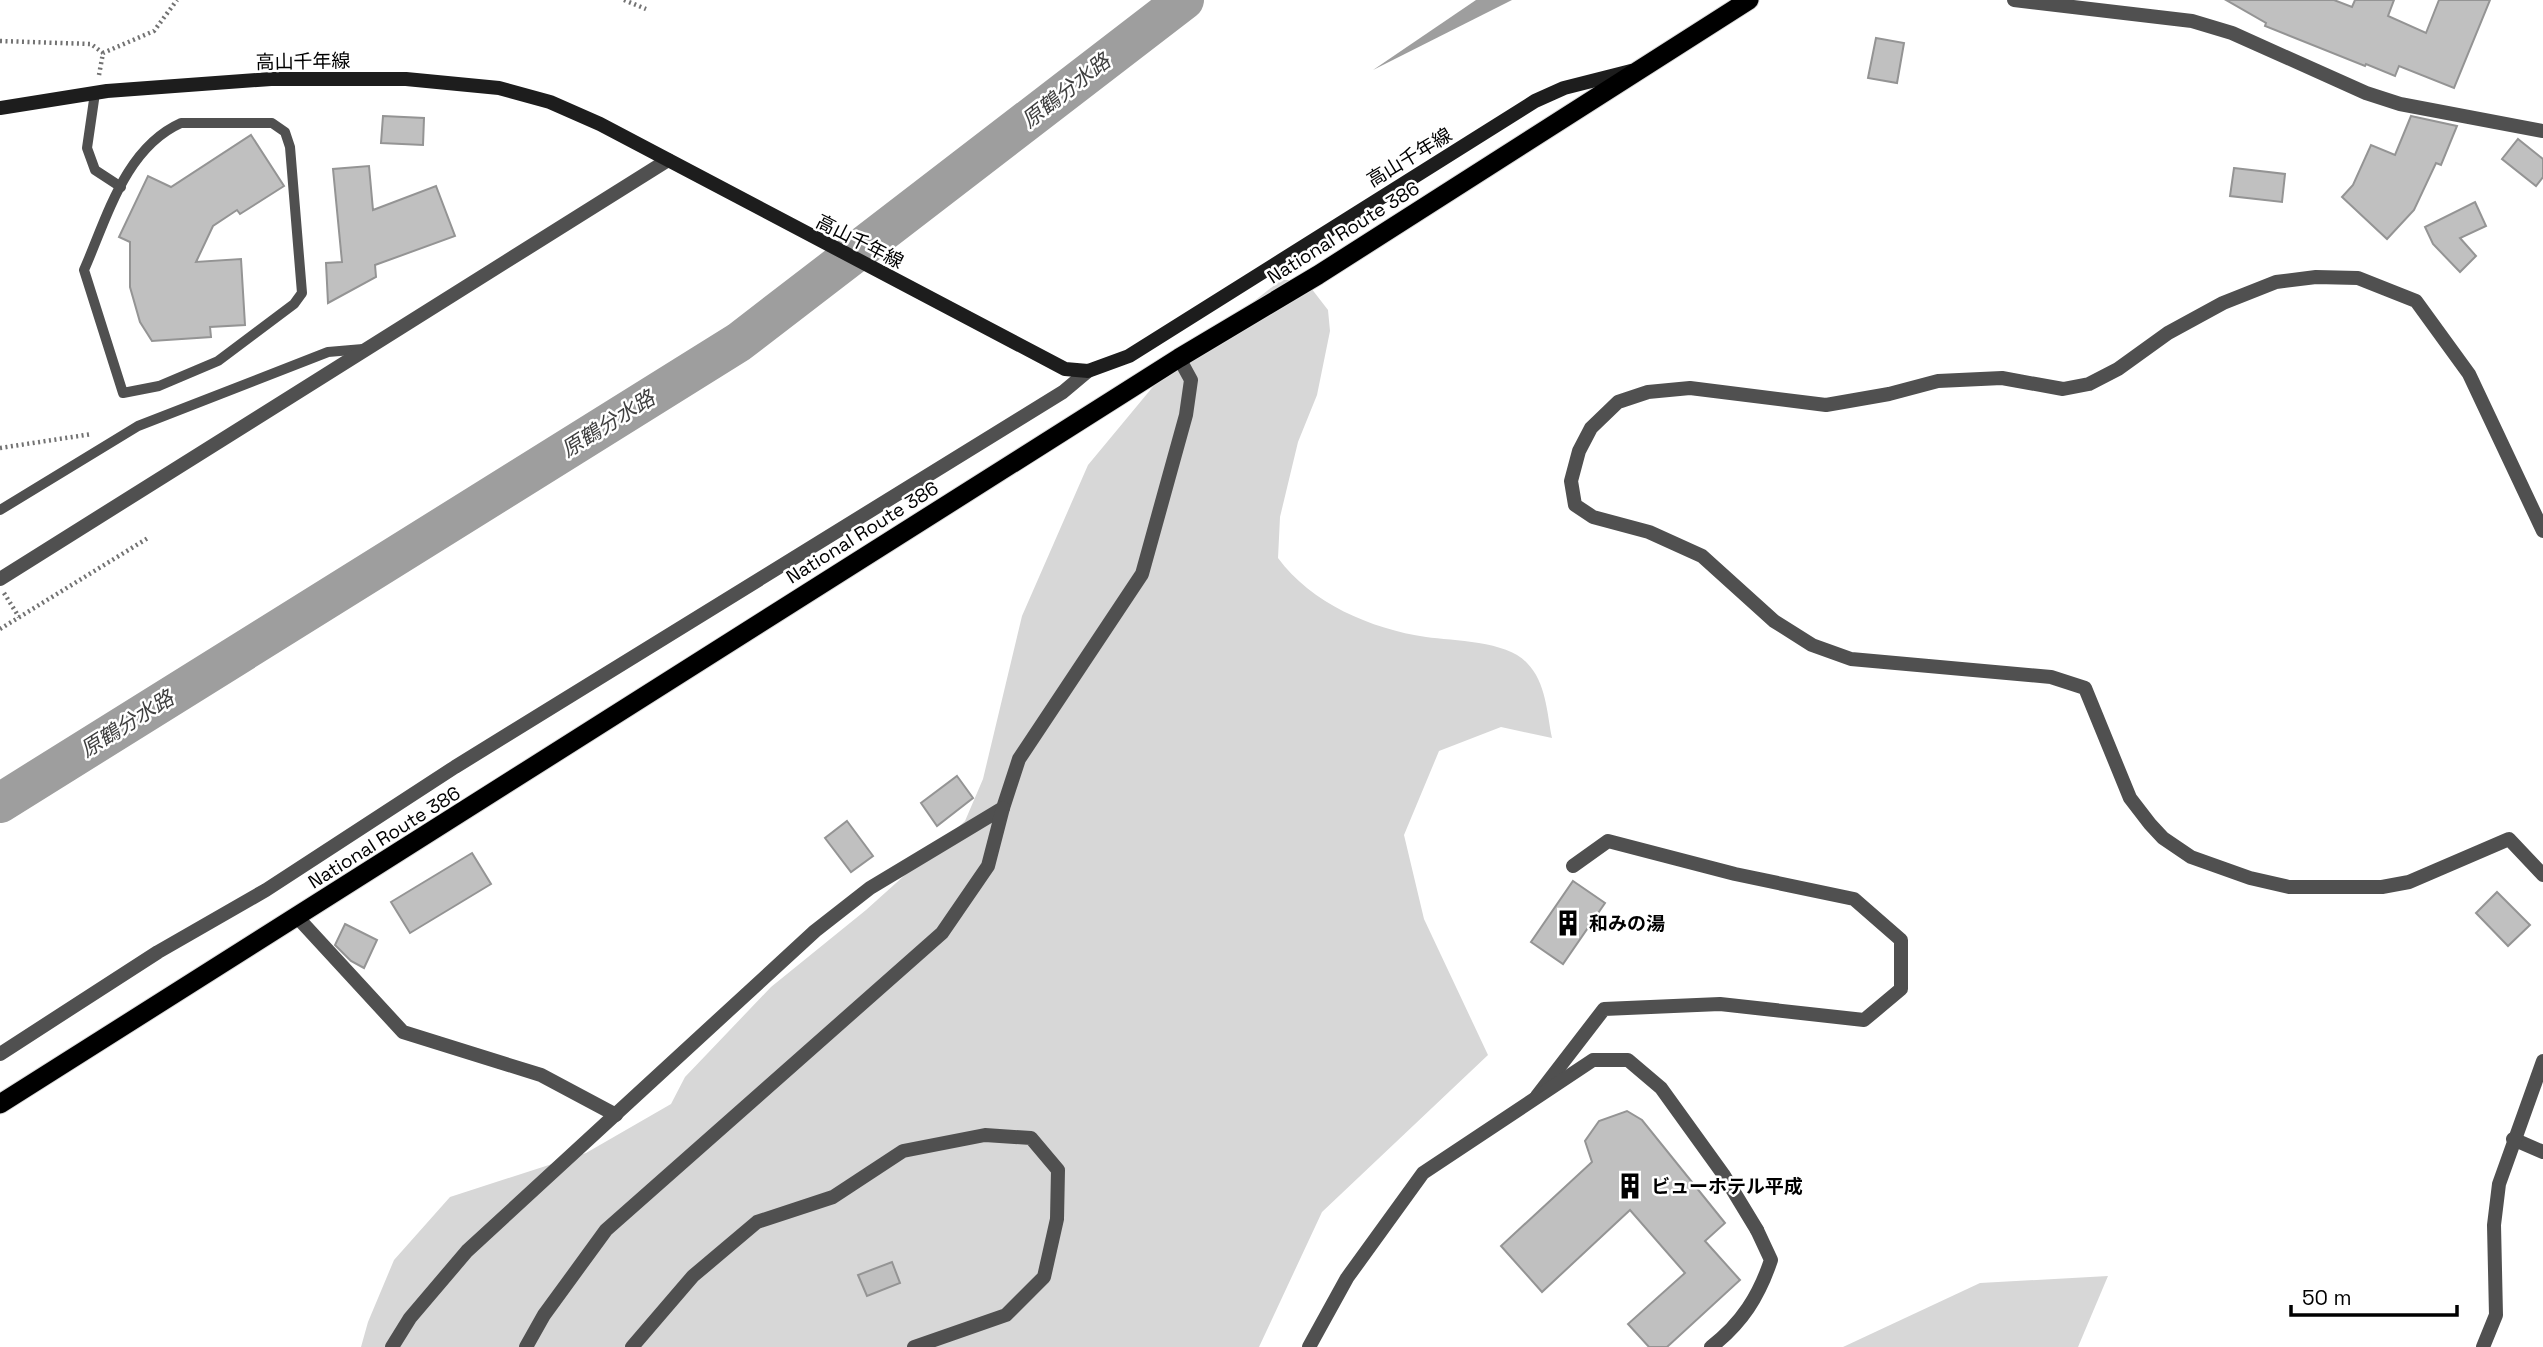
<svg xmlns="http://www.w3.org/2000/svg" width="2543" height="1347" viewBox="0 0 2543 1347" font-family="'Space Grotesk','Noto Sans JP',sans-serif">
  <rect width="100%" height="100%" fill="#fff"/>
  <g fill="#d7d7d7">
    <path d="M 1281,280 L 1292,280 L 1311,288 L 1328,310 L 1330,331 L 1317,395 L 1298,442 L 1280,517 L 1278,558 C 1311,603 1371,629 1426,637 C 1454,641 1508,641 1527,663 C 1546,682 1547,713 1552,738 L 1501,727 L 1439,751 L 1404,835 L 1424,919 L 1488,1055 L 1322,1212 L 1259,1347 L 361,1347 L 368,1322 L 394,1260 L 450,1197 L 586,1153 L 671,1104 L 685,1077 L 771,987 L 866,910 L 965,821 L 983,779 L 1022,616 L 1088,465 L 1166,371 Z"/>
    <polygon points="2108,1276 2078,1347 1843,1347 1980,1283"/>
  </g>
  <polygon fill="#9e9e9e" points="1476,0 1512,0 1373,70"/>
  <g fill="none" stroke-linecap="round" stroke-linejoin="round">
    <polyline stroke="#9e9e9e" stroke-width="40" points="0,803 739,342 1184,0"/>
  </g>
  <g fill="#c0c0c0" stroke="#949494" stroke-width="2">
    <polygon points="2226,0 2334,0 2352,7 2355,0 2394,0 2388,16 2426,33 2439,0 2490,0 2454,88 2399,66 2395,76 2366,64 2365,66 2265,26 2266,23"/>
    <polygon points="1876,38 1904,43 1897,83 1868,78"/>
    <polygon points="383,116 424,118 423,145 381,143"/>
    <polygon points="2411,116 2457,126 2441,165 2436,163 2414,210 2387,239 2342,197 2353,185 2371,145 2395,155"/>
    <polygon points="251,135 284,186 240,214 237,210 213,226 196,262 241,259 245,325 210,327 211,337 152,341 140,322 130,287 130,242 119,237 148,176 171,187"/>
    <polygon points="2518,139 2543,159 2543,177 2536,186 2502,159"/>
    <polygon points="369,166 373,210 436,186 455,236 375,265 376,277 328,303 326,263 342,262 333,169"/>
    <polygon points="2234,168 2285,174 2282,202 2230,196"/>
    <polygon points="2475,202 2486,226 2460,238 2476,256 2460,272 2433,244 2425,227"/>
    <polygon points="957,776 973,798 937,826 921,803"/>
    <polygon points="847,821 873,856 851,872 825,838"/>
    <polygon points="472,853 491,884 410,933 391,902"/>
    <polygon points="1573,881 1605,903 1563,964 1531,942"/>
    <polygon points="2497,892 2530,925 2508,946 2476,913"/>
    <polygon points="345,924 377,940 364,968 351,961 335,945"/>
    <polygon points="1627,1111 1642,1120 1725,1223 1705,1241 1740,1280 1667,1347 1649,1347 1628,1324 1685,1273 1630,1210 1542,1292 1501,1246 1592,1162 1585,1141 1599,1121"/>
    <polygon points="892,1262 900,1283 867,1296 858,1275"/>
  </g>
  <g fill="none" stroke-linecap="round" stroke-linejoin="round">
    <g stroke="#dbdbdb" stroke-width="21">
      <polyline id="trunk" points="0,1104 1179,358 1318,275 1749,0"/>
    </g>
    <g stroke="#727272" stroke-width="4.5" stroke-dasharray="2 3.5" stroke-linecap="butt">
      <polyline points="624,0 646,9"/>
      <polyline points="0,41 91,44 103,53"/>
      <polyline points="99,75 103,53 154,31 177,0"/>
      <polyline points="0,448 92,434"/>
      <polyline points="4,593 19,617"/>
      <polyline points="0,629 148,538"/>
    </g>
    <g stroke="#505050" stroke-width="10">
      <polyline points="95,93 87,148 95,170 121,187"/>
      <path d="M 181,123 L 272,123 L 285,132 L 290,147 L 302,293 L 294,304 L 218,361 L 159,386 L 123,393 L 84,270 C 107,218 125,148 181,123 Z"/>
      <polyline points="0,510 138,426 328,352 363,349"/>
    </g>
    <g stroke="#505050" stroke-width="14">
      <polyline points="2014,0 2192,21 2232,33 2366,93 2400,104 2543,131"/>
      <polyline points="2543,531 2469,374 2416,301 2358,278 2316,277 2276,282 2223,303 2168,333 2118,369 2089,384 2063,389 2002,378 1938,381 1889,394 1826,405 1690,388 1648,392 1618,402 1591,428 1579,451 1571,481 1575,505 1593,517 1649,532 1702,556 1774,621 1812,645 1851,659 2051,677 2085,688 2130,798 2150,824 2163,838 2191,857 2250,878 2289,887 2382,887 2409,882 2509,839 2543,875"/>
      <polyline points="298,918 403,1032 541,1075 616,1115"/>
      <polyline points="0,1054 158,952 266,890 455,767 1063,392 1088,371"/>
      <polyline points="1537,1096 1604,1009 1720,1004 1864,1020 1901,989 1901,940 1854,899 1735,874 1608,841 1573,866"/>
      <polyline points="2513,1139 2543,1152"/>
      <polyline points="392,1347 410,1318 467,1251 815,931 870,888 1003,808 1019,759 1142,574 1186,415 1191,380 1179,358"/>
      <path d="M 1711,1347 C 1742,1323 1759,1296 1771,1260 L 1757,1230"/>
      <polyline points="2483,1347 2496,1315 2494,1225 2499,1184 2543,1061"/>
    </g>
    <g stroke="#505050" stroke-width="14">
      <polyline points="0,579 668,160"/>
      <polyline points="526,1347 544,1315 606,1230 942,933 988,866 1003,808"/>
      <polyline points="632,1347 693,1276 757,1222 833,1197 903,1151 985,1135 1031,1138 1058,1170 1057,1219 1044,1277 1006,1315 914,1347"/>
      <polyline points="1309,1347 1347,1278 1423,1173 1593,1060 1628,1060 1661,1088 1723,1174 1757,1230"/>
    </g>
    <polyline stroke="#1d1d1d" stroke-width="14" points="0,108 107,91 271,79 406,79 499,88 550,102 600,124 1065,369 1088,371 1129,356 1535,101 1564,88 1631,71"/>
    <use href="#trunk" stroke="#000" stroke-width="19"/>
  </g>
  <defs>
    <g id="building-bare" transform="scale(2.1)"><path d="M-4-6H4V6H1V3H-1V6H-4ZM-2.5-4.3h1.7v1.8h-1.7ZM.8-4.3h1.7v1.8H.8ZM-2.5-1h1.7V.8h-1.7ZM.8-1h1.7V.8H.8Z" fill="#000" stroke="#fff" stroke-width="2.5" paint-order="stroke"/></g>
  </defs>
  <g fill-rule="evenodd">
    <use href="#building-bare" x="1568" y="923"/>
    <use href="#building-bare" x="1630" y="1186"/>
  </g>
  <g text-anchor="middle" stroke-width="5" stroke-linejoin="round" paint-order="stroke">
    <g font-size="19" fill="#000" stroke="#fff">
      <text transform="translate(303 61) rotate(-1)" y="7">高山千年線</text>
      <text transform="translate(1409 157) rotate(-31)" y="7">高山千年線</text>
      <text transform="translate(1343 232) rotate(-32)" y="7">National Route 386</text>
      <text transform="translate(860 241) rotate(27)" y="7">高山千年線</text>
      <text transform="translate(862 532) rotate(-32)" y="7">National Route 386</text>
      <text transform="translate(384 837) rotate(-32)" y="7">National Route 386</text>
    </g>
    <g font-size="19" font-weight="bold" fill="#000" stroke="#fff" text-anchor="start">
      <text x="1589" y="930">和みの湯</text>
      <text x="1651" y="1193">ビューホテル平成</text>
    </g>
    <g font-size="21" font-style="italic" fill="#3f3f3f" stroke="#fff">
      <text transform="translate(1066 91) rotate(-38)" y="7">原鶴分水路</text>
      <text transform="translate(608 424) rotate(-32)" y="7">原鶴分水路</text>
      <text transform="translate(127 724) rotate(-32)" y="7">原鶴分水路</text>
    </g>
  </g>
  <path d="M2291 1305v10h166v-10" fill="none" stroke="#000000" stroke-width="3.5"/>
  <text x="2302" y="1305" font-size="21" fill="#000000" stroke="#ffffff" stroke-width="5" paint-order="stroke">50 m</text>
</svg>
